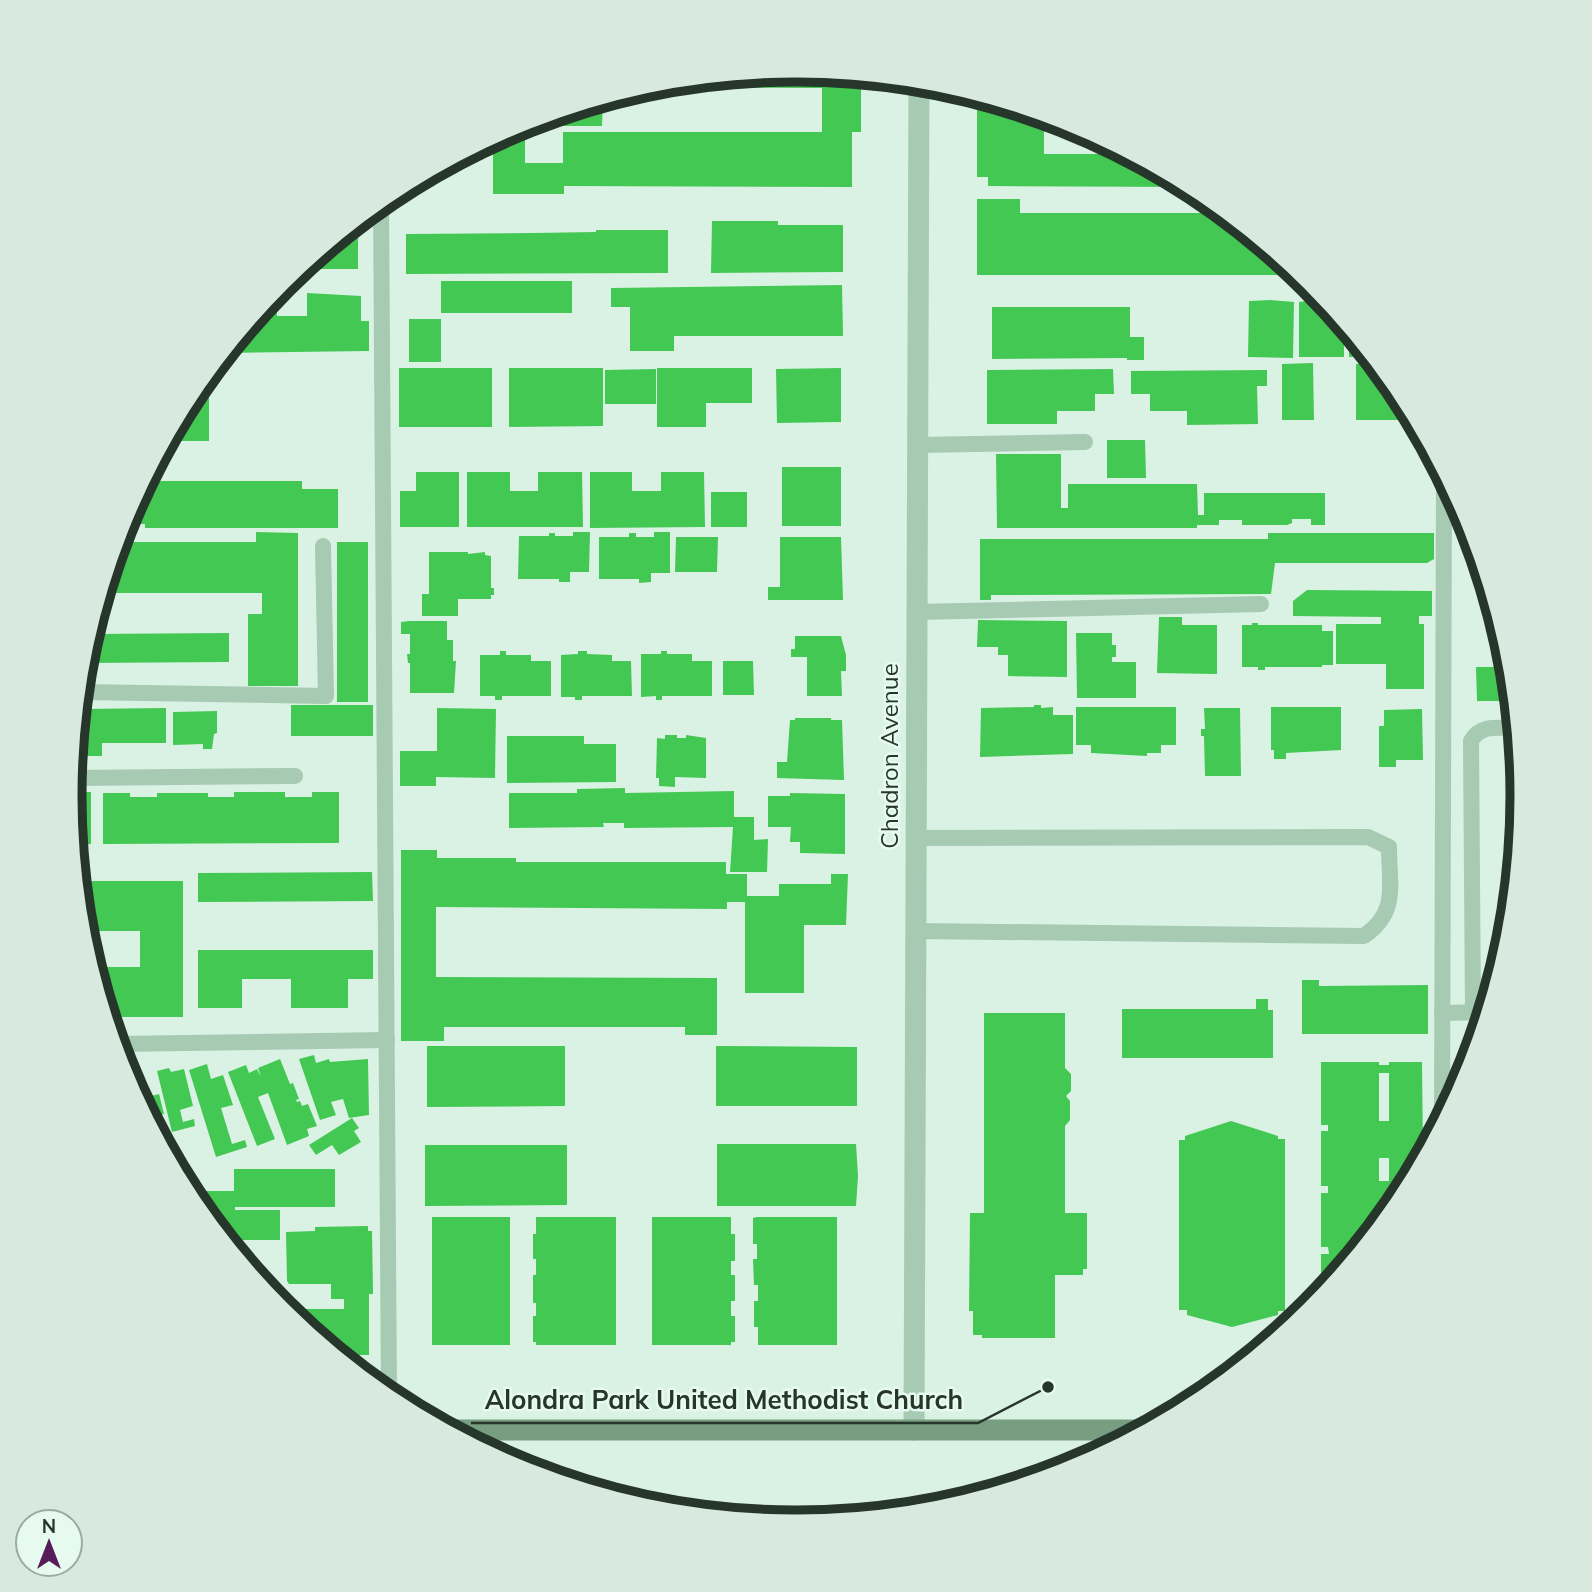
<svg xmlns="http://www.w3.org/2000/svg" width="1592" height="1592" viewBox="0 0 1592 1592" font-family="Mulish,sans-serif">
  <rect width="100%" height="100%" fill="#daf2e4"/>
  <g fill="#43c853" fill-rule="evenodd">
    <polygon points="796,70 852,75 852,86 861,86 861,132 852,132 852,187 564,186 564,194 493,194 493,139 516,126 525,126 525,163 563,163 563,132 822,132 822,88 644,87 655,84"/>
    <polygon points="977,96 1044,116 1044,154 1128,154 1189,187 988,186 988,177 977,177"/>
    <polygon points="603,100 602,126 561,126 561,112"/>
    <polygon points="977,199 1020,199 1020,213 1224,213 1280,259 1280,275 977,275"/>
    <polygon points="358,221 358,269 315,269 315,256"/>
    <polygon points="712,221 778,221 778,225 843,225 843,272 711,273"/>
    <polygon points="596,230 668,230 668,273 406,274 406,234 534,233 596,232"/>
    <rect x="441" y="281" width="131" height="32"/>
    <polygon points="842,285 843,336 674,336 674,351 630,351 630,307 611,307 611,288"/>
    <polygon points="307,293 361,296 361,321 369,321 369,351 225,353 265,304 277,304 277,316 307,316"/>
    <polygon points="1323,299 1344,324 1344,357 1299,357 1299,302"/>
    <polygon points="1270,300 1294,302 1293,358 1248,357 1249,301"/>
    <polygon points="992,307 1130,307 1130,337 1144,337 1144,360 1127,360 1127,358 992,359"/>
    <rect x="409" y="319" width="32" height="43"/>
    <polygon points="1349,331 1371,357 1349,357"/>
    <polygon points="1313,363 1314,420 1282,420 1282,364"/>
    <polygon points="1356,364 1376,364 1400,393 1414,420 1356,420"/>
    <rect x="399" y="368" width="93" height="59"/>
    <polygon points="509,368 603,368 603,426 509,427"/>
    <polygon points="657,368 752,368 752,403 706,403 706,427 657,427"/>
    <polygon points="841,368 841,422 777,423 776,369"/>
    <polygon points="656,369 656,404 605,404 605,370"/>
    <polygon points="1113,369 1114,394 1095,394 1095,411 1057,411 1057,424 987,424 987,370"/>
    <polygon points="211,370 215,370 215,388 209,388 209,441 169,441 169,436 193,392"/>
    <polygon points="1267,370 1267,386 1257,386 1258,424 1187,425 1187,411 1150,411 1150,394 1131,394 1131,371"/>
    <polygon points="1107,440 1145,440 1146,478 1107,478"/>
    <polygon points="996,454 1061,454 1061,508 1068,508 1068,484 1197,484 1198,515 1204,515 1204,493 1325,493 1325,525 1311,525 1311,519 1292,519 1292,523 1287,525 1242,525 1242,520 1219,520 1219,525 1197,525 1197,528 997,528"/>
    <rect x="782" y="467" width="59" height="59"/>
    <polygon points="416,472 459,472 459,527 400,527 400,491 416,491"/>
    <polygon points="467,472 510,472 510,491 538,491 538,472 582,472 583,527 467,527"/>
    <polygon points="590,472 632,472 632,491 661,491 661,472 704,472 705,527 590,528"/>
    <polygon points="145,481 302,481 302,489 338,489 338,528 145,528 145,524 134,524 134,528 122,528 136,499 145,499"/>
    <rect x="711" y="492" width="36" height="35"/>
    <polygon points="256,532 298,533 298,686 248,686 248,614 262,614 262,593 103,593 118,542 256,542"/>
    <polygon points="573,532 590,532 589,572 570,572 570,582 559,582 559,579 518,579 519,536 549,536 549,533 555,533 555,536 573,536"/>
    <polygon points="654,532 670,532 670,573 651,573 651,582 639,583 639,579 599,579 599,537 629,537 629,533 636,533 636,537 654,537"/>
    <polygon points="1268,533 1434,533 1434,559 1427,563 1275,563 1271,594 991,595 991,600 980,600 980,539 1268,539"/>
    <polygon points="676,537 718,537 717,572 675,572"/>
    <polygon points="780,537 841,537 843,600 768,600 768,587 780,587"/>
    <rect x="337" y="542" width="31" height="160"/>
    <polygon points="429,552 468,552 468,554 485,552 485,555 491,556 491,588 494,588 494,595 491,595 491,599 458,599 458,616 422,616 422,594 429,594"/>
    <polygon points="1307,590 1432,591 1432,616 1419,616 1419,624 1424,624 1424,689 1386,689 1386,664 1336,664 1336,624 1381,624 1381,617 1293,616 1293,601"/>
    <polygon points="1159,617 1182,617 1182,625 1217,625 1217,674 1157,673"/>
    <polygon points="978,620 1067,621 1067,677 1008,676 1008,655 998,655 998,647 977,647"/>
    <polygon points="409,621 447,621 447,640 453,640 453,661 456,661 454,693 410,693 410,663 408,663 407,654 410,654 410,634 401,634 401,622"/>
    <polygon points="1252,623 1258,623 1258,625 1322,625 1322,631 1333,631 1333,665 1322,665 1322,667 1265,667 1265,670 1258,670 1258,667 1242,667 1242,625 1252,625"/>
    <polygon points="229,633 229,662 83,663 90,634"/>
    <polygon points="1076,633 1112,633 1112,645 1116,645 1116,657 1112,657 1112,662 1136,662 1136,698 1077,698"/>
    <polygon points="795,636 841,636 846,655 846,671 841,671 842,696 807,696 807,657 791,657 791,649 795,649"/>
    <polygon points="500,651 506,651 506,655 531,655 531,661 551,661 551,696 502,696 502,700 495,700 495,696 480,696 480,655 500,655"/>
    <polygon points="578,651 587,651 587,654 612,655 612,661 631,661 632,696 582,696 582,700 575,700 575,697 561,697 561,655 578,654"/>
    <polygon points="661,651 667,651 667,654 692,654 692,661 712,661 712,696 662,696 662,700 656,700 656,696 641,697 641,654 661,654"/>
    <polygon points="723,661 753,661 754,695 723,695"/>
    <polygon points="1476,667 1509,667 1513,701 1477,701"/>
    <rect x="291" y="705" width="82" height="31"/>
    <polygon points="1034,705 1041,705 1041,708 1053,707 1053,715 1073,715 1073,754 980,757 981,708 1034,707"/>
    <polygon points="1076,707 1176,707 1176,745 1161,745 1161,753 1147,753 1147,756 1091,753 1091,745 1076,745"/>
    <polygon points="1271,707 1341,707 1341,750 1286,753 1286,759 1274,759 1274,750 1271,750"/>
    <polygon points="166,708 166,743 102,743 102,756 74,756 79,709"/>
    <polygon points="437,708 496,709 495,778 436,777 436,786 400,786 400,751 437,751"/>
    <polygon points="1204,708 1240,708 1241,776 1205,776 1204,736 1201,736 1201,729 1205,729"/>
    <polygon points="1422,709 1423,760 1396,760 1396,767 1379,767 1379,726 1384,726 1384,710"/>
    <polygon points="217,711 217,733 214,734 212,749 203,749 203,744 173,745 173,712"/>
    <polygon points="795,718 831,718 831,720 842,720 844,780 777,778 777,762 787,762 790,720 795,720"/>
    <polygon points="665,735 677,735 677,738 686,738 686,735 706,738 706,778 675,777 675,787 659,786 659,778 656,778 657,738 665,739"/>
    <polygon points="507,736 584,736 584,744 616,744 616,782 507,783"/>
    <polygon points="625,788 625,793 734,791 734,817 754,817 754,840 768,839 767,872 730,872 733,827 624,828 624,823 603,823 604,827 509,828 509,793 577,793 577,789"/>
    <polygon points="70,792 91,792 91,844 75,844"/>
    <polygon points="234,792 285,792 285,797 312,797 312,792 339,792 339,843 103,844 103,793 130,793 130,797 157,797 157,793 208,793 208,797 234,797"/>
    <polygon points="790,793 845,794 845,854 800,853 800,842 790,842 791,827 768,827 768,796 790,796"/>
    <polygon points="401,850 437,850 437,858 516,858 516,862 726,862 726,874 747,874 747,896 779,896 779,884 831,884 831,874 848,874 846,925 804,925 804,993 745,993 745,902 727,902 727,909 436,907 436,977 717,978 717,1035 685,1035 685,1027 444,1027 444,1041 401,1041"/>
    <polygon points="372,872 373,901 198,902 198,873"/>
    <polygon points="78,881 183,881 183,1017 108,1017 93,967 140,967 140,931 83,931"/>
    <polygon points="198,950 373,950 373,979 348,979 348,1008 291,1008 291,979 242,979 242,1008 198,1008"/>
    <polygon points="1302,980 1319,980 1319,986 1428,985 1428,1034 1302,1034"/>
    <polygon points="1256,999 1268,999 1268,1010 1273,1010 1273,1058 1122,1058 1122,1009 1256,1009"/>
    <polygon points="984,1013 1065,1013 1065,1068 1071,1074 1071,1091 1066,1096 1070,1101 1070,1120 1065,1126 1065,1213 1087,1213 1087,1269 1083,1269 1083,1275 1055,1275 1055,1338 982,1338 982,1335 973,1335 973,1311 969,1311 970,1213 984,1213"/>
    <polygon points="427,1046 565,1046 565,1106 427,1107"/>
    <polygon points="716,1046 857,1047 857,1106 716,1106"/>
    <polygon points="314,1055 316,1063 329,1059 330,1062 368,1059 369,1115 349,1118 343,1099 331,1102 336,1115 320,1120 299,1059"/>
    <polygon points="280,1059 290,1084 293,1083 299,1099 296,1100 297,1102 300,1101 302,1106 308,1104 317,1126 307,1129 309,1136 287,1145 268,1093 258,1097 275,1139 257,1146 228,1072 246,1065 249,1073 257,1069 261,1077 258,1068"/>
    <path d="M 1321,1062 L 1379,1062 L 1379,1065 L 1389,1065 L 1389,1062 L 1422,1062 L 1423,1156 L 1399,1200 L 1321,1295 L 1321,1254 L 1329,1254 L 1328,1247 L 1321,1247 L 1321,1193 L 1328,1193 L 1328,1186 L 1321,1186 L 1321,1131 L 1328,1131 L 1328,1125 L 1321,1125 ZM 1379,1073 L 1389,1073 L 1389,1121 L 1379,1121 ZM 1379,1158 L 1389,1158 L 1389,1181 L 1379,1181 Z"/>
    <polygon points="207,1064 211,1079 223,1075 233,1105 221,1108 232,1144 245,1140 247,1147 216,1157 189,1070"/>
    <polygon points="169,1068 171,1072 184,1069 193,1106 180,1110 183,1122 194,1119 195,1126 172,1132 157,1071"/>
    <polygon points="145,1088 147,1097 159,1094 164,1114 152,1117 154,1120 160,1119 162,1126 154,1128 135,1091"/>
    <polygon points="352,1118 359,1128 354,1131 361,1142 339,1155 332,1145 316,1155 309,1145"/>
    <polygon points="1231,1121 1278,1136 1278,1139 1285,1139 1285,1311 1278,1311 1278,1315 1232,1327 1187,1315 1187,1310 1179,1310 1179,1140 1185,1140 1185,1136"/>
    <polygon points="717,1144 856,1144 858,1176 856,1206 717,1206"/>
    <polygon points="425,1145 567,1145 567,1205 425,1206"/>
    <polygon points="234,1169 335,1169 335,1207 235,1207 235,1210 280,1210 280,1240 226,1240 198,1207 198,1191 234,1191"/>
    <rect x="432" y="1217" width="78" height="128"/>
    <polygon points="536,1217 616,1217 616,1345 536,1345 536,1342 533,1342 533,1316 536,1316 536,1303 533,1303 533,1275 536,1275 536,1259 533,1259 533,1234 536,1234"/>
    <polygon points="652,1217 731,1217 731,1234 735,1234 735,1261 731,1261 731,1275 735,1275 735,1301 731,1301 731,1316 735,1316 735,1342 731,1342 731,1345 652,1345"/>
    <polygon points="757,1217 837,1217 837,1345 758,1345 758,1327 754,1327 754,1301 758,1301 758,1285 754,1285 753,1259 757,1259 757,1244 753,1244 753,1218"/>
    <polygon points="368,1226 368,1231 372,1231 373,1294 369,1294 369,1355 338,1355 301,1324 301,1309 344,1309 344,1299 331,1299 331,1284 289,1284 287,1281 286,1232 315,1231 315,1227"/>
    <polygon points="257,1278 275,1278 275,1300 266,1290"/>
  </g>
  <g fill="none" stroke-linecap="round" stroke-linejoin="round">
    <g stroke="#a6cab2" stroke-width="16">
      <polyline points="381,202 389,1397"/>
      <polyline points="918,445 1085,442"/>
      <polyline points="917,612 1261,604"/>
      <polyline points="80,692 326,696 323,546"/>
      <polyline points="72,778 295,776"/>
      <path d="M 916,838 L 1368,837 L 1389,847 C 1389,885 1399,912 1364,936 L 916,931"/>
      <polyline points="1442,1013 1486,1012"/>
      <path d="M 1473,1013 L 1471,741 C 1481,724 1498,728 1515,728"/>
      <polyline points="116,1044 387,1040"/>
      <polyline points="1442,1121 1444,477"/>
    </g>
    <polyline stroke="#a6cab2" stroke-width="21" points="914,1430 919,82"/>
    <polyline stroke="#779e81" stroke-width="21" points="450,1430 1142,1430"/>
  </g>
  <g text-anchor="middle" stroke-width="5" stroke-linejoin="round" paint-order="stroke">
    <g font-size="24" fill="#27362a" stroke="#e7faef">
      <text transform="translate(890 756) rotate(-90)" y="8">Chadron Avenue</text>
    </g>
  </g>
  <path d="M0 0H1592V1592H0ZM82 796a714 714 0 1 1 1428 0a714 714 0 1 1-1428 0Z" fill="#d8eadf" fill-rule="evenodd"/>
  <path fill="none" stroke="#27362a" stroke-width="9" d="M82 796a714 714 0 1 1 1428 0a714 714 0 1 1-1428 0Z"/>
  <path fill="none" stroke="#27362a" stroke-width="2.5" d="M1048 1387L978 1423H471"/>
  <circle fill="#27362a" stroke="#e7faef" stroke-width="2.5" cx="1048" cy="1387" r="7"/>
  <g font-size="26" text-anchor="middle" font-weight="bold" fill="#27362a" stroke="#e7faef" stroke-width="5" stroke-linejoin="round" paint-order="stroke">
    <text x="724" y="1409">Alondra Park United Methodist Church</text>
  </g>
  <g transform="translate(49 1543)"><circle r="33" fill="#e7faef" stroke="#9aaca0" stroke-width="2"/>
  <path d="M0-5L12 26L0 18L-12 26Z" fill="#551c58"/>
  <text y="-10" font-size="19" font-weight="bold" text-anchor="middle" fill="#27362a">N</text>
  </g>
</svg>
